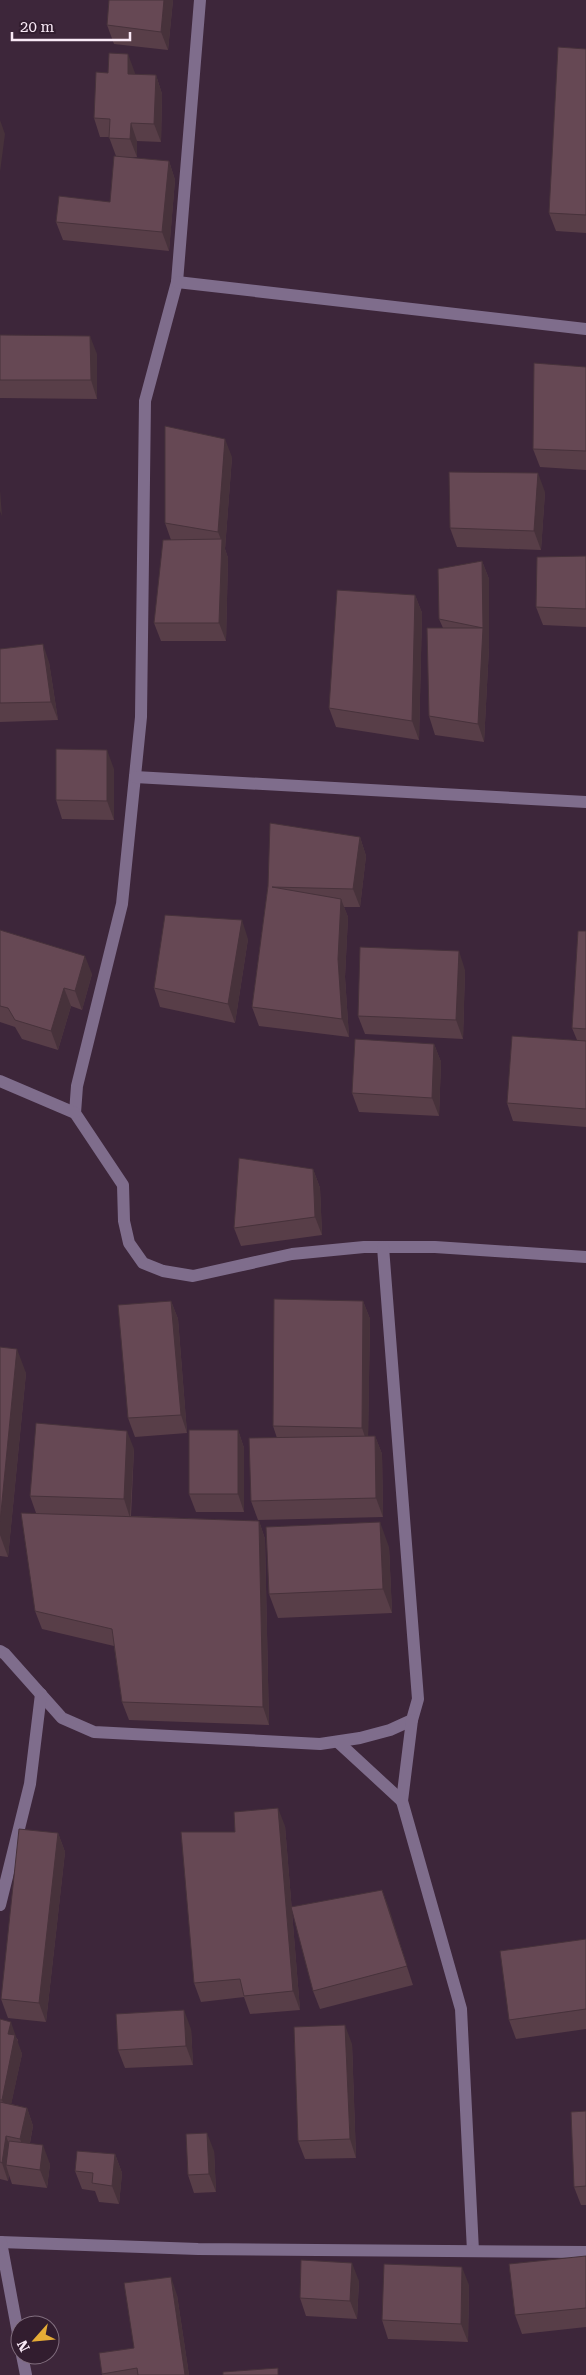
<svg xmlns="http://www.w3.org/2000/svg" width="586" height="2375" viewBox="0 0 586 2375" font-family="'Roboto Serif',serif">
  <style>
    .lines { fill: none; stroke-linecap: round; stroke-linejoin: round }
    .minor { stroke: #7f6d8c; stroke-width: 12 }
    .wall { fill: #583e48 }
    .shaded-wall { fill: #47323b }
    .building { fill: #664854; stroke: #47323b }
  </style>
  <rect width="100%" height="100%" fill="#3d263a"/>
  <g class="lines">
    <g class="minor">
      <path d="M200,0L177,282L145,401L141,717L122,904L77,1086L75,1113L123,1185L124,1221L129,1243L143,1263L163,1271L193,1276L292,1254L364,1247H435L586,1257"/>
      <path d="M177,282L586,329"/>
      <path d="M135,777L586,802"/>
      <path d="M0,1081L75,1113"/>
      <path d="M0,1651L5,1654L62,1718L94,1732L320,1744L360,1738L390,1730L412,1720L418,1699L383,1247"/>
      <path d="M412,1720L402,1801L461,2009L473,2251"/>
      <path d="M338,1742L402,1801"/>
      <path d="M0,1905L30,1784L41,1694"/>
      <path d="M0,2242L198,2249L586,2252"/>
      <path d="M1,2242L20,2344"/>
      <path d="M22,2355L26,2375"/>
    </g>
  </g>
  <g class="wall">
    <path d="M173,0L168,50L114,44L107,25Z"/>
    <path d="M586,49V233L556,231L549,213Z"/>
    <path d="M108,73H135V74L156,75L162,94L161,142L137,141V157H123L169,161L175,180L169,251L63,240L56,222L110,202L116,156L109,137H100L94,118Z"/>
    <path d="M0,335L97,354V399L0,398Z"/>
    <path d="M586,367V470L540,467L533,449Z"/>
    <path d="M232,457L225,549L228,558L226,641H161L154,623L171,540L165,523Z"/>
    <path d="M545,492L541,550L457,547L450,528Z"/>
    <path d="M586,556V627L543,625L536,607Z"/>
    <path d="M482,561L489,579V647L484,742L435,735L429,716L443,628L439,619Z"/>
    <path d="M415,595L422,613L419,740L336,727L329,708Z"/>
    <path d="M0,649L49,662L58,720L0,722Z"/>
    <path d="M114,769V820L62,819L56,800Z"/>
    <path d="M360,837L366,856L360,907H344L348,917L345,977L349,1037L259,1026L252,1007L268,886Z"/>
    <path d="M0,930L92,974L82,1010L71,1006L58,1050L22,1039L15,1027L0,1022Z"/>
    <path d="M586,931V1127L513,1121L507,1103L577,1040L572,1028Z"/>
    <path d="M248,939L235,1023L160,1007L154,988Z"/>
    <path d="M465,970L463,1039L365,1034L358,1016Z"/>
    <path d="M434,1044L441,1062L439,1116L359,1112L352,1093Z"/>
    <path d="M313,1169L320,1188L322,1235L241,1246L234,1228Z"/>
    <path d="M171,1301L178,1319L187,1433L135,1437L128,1418Z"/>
    <path d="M363,1301L370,1319L368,1436H375L382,1454L383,1517L258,1520L251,1501L277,1438L273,1426Z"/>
    <path d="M0,1347L26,1373L8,1557L0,1556Z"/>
    <path d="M238,1430L244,1448V1512H196L189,1494Z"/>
    <path d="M134,1449L131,1516L259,1521L265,1539L269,1725L129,1720L122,1702L114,1646L42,1629L35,1611L36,1513L30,1496Z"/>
    <path d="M389,1547L392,1613L278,1618L269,1594Z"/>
    <path d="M285,1826L300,2010L250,2014L244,1997L201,2002L194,1983L235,1832Z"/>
    <path d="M58,1833L65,1852L46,2022L8,2018L1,1999Z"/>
    <path d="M382,1890L413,1985L320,2009L313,1991Z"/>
    <path d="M586,1939V2029L516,2039L509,2020Z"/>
    <path d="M0,2019L18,2040L17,2042L22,2054L11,2104L27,2108L33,2126L30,2143L50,2164L47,2188L12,2184L9,2175L8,2181L0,2179Z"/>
    <path d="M191,2029L193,2065L125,2068L118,2050Z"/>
    <path d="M352,2044L356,2158L305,2159L298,2141Z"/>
    <path d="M586,2111V2205H581L574,2187Z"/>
    <path d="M214,2151L216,2192L194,2193L188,2175Z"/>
    <path d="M115,2154L122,2173L119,2204L99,2202L95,2191L82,2189L75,2171Z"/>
    <path d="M586,2256V2327L522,2334L515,2315Z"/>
    <path d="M359,2281L357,2319L306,2316L300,2298Z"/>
    <path d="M469,2285L468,2342L388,2339L382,2320Z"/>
    <path d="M177,2295L189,2375H102V2374L134,2348Z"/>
  </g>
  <g class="shaded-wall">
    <path d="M164,0H173L168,50L161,32Z"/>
    <path d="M128,54L135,73L134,93L128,74Z"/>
    <path d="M156,75L162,94L161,142L154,124Z"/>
    <path d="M0,120L5,134L0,172Z"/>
    <path d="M131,123L137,141V157L130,139Z"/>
    <path d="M169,161L175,180L169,251L162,232Z"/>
    <path d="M90,336L97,354V399L91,380Z"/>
    <path d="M225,439L232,457L225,549L228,558L226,641L219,623L222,542L218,532Z"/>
    <path d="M538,473L545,492L541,550L534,531Z"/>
    <path d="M0,490L2,516L0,511Z"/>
    <path d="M482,561L489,579V647L484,742L478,724Z"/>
    <path d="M415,595L422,613L419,740L412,721Z"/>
    <path d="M43,644L49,662L58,720L51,702Z"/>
    <path d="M107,750L114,769V820L107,801Z"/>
    <path d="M360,837L366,856L360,907L353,889Z"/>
    <path d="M341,899L348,917L345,977L349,1037L342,1019L338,959Z"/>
    <path d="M242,920L248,939L235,1023L228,1004Z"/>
    <path d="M459,951L465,970L463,1039L456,1020Z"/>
    <path d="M85,956L92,974L82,1010L75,991Z"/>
    <path d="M64,988L71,1006L58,1050L51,1031Z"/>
    <path d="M434,1044L441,1062L439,1116L432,1098Z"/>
    <path d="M313,1169L320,1188L322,1235L315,1217Z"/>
    <path d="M171,1301L178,1319L187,1433L181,1415Z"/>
    <path d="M363,1301L370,1319L368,1446L362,1428Z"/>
    <path d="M17,1349L26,1373L8,1557L0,1535V1522Z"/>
    <path d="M238,1430L244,1448V1512L238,1494Z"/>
    <path d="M127,1431L134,1449L130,1518L124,1499Z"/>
    <path d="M375,1436L382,1454L383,1517L376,1498Z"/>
    <path d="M259,1521L265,1539L269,1725L263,1707Z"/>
    <path d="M380,1522L389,1547L392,1613L383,1589Z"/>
    <path d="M278,1808L285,1826L300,2010L293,1991Z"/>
    <path d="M58,1833L65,1852L46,2022L39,2003Z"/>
    <path d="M382,1890L389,1908L413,1985L407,1966Z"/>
    <path d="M184,2010L191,2029L193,2065L186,2046Z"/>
    <path d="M11,2022L22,2054L8,2119L2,2100L8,2034Z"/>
    <path d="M345,2025L352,2044L356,2158L350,2139Z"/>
    <path d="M27,2108L33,2126L27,2157L20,2139Z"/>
    <path d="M207,2133L214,2151L216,2192L209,2174Z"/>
    <path d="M6,2136L13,2154L6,2165L9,2175L8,2181L2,2163Z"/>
    <path d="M43,2145L50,2164L47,2188L40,2170Z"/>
    <path d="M115,2154L122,2173L119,2204L112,2186Z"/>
    <path d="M352,2263L359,2281L357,2319L350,2301Z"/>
    <path d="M462,2267L469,2285L468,2342L461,2324Z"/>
    <path d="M171,2277L177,2295L189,2375H185Z"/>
  </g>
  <g class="building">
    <path d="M109,0H164L161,32L107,25Z"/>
    <path d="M558,47L586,49V215L549,213Z"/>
    <path d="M109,53L128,54V74L156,75L154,124L131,123L130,139L109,138L110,119L94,118L96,72L108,73Z"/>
    <path d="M114,156L169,161L162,232L56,222L59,196L110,202Z"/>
    <path d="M0,335L90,336L91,380H0Z"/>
    <path d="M534,363L586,367V451L533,449Z"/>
    <path d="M165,426L225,439L218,532L165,523Z"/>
    <path d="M449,472L538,473L534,531L450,528Z"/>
    <path d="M222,539L219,623H154L163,540Z"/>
    <path d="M586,556V609L536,607L537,557Z"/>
    <path d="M482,561L483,628L439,619L438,569Z"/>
    <path d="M337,590L415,595L412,721L329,708Z"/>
    <path d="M427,628H483L478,724L429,716Z"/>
    <path d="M43,644L51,702L0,703V649Z"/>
    <path d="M56,749L107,750V801L56,800Z"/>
    <path d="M270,823L360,837L353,889L272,887L341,899L338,959L342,1019L252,1007L268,886Z"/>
    <path d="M165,915L242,920L228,1004L154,988Z"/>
    <path d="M0,930L85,956L75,991L64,988L51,1031L15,1020L8,1008L0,1006Z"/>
    <path d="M578,931H586V1029L572,1028Z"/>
    <path d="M360,947L459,951L456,1020L358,1016Z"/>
    <path d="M512,1036L586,1041V1109L507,1103Z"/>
    <path d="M355,1039L434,1044L432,1098L352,1093Z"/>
    <path d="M239,1158L313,1169L315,1217L234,1228Z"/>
    <path d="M274,1299L363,1301L362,1428L273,1426Z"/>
    <path d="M171,1301L181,1415L128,1418L118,1305Z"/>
    <path d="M0,1347L17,1349L0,1522Z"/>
    <path d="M36,1423L127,1431L124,1499L30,1496Z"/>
    <rect x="189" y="1430" width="49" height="64"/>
    <path d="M375,1436L376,1498L251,1501L249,1438Z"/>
    <path d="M21,1513L259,1521L263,1707L122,1702L112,1629L35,1611Z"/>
    <path d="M380,1522L383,1589L269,1594L266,1527Z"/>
    <path d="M278,1808L293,1991L244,1996L240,1979L194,1983L181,1832H235L234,1812Z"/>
    <path d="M19,1829L58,1833L39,2003L1,1999Z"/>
    <path d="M382,1890L407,1966L313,1991L291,1907Z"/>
    <path d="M586,1939V2009L509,2020L500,1951Z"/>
    <path d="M184,2010L186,2046L118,2050L116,2014Z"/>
    <path d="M0,2019L11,2022L8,2034L15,2035L2,2100H0Z"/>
    <path d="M345,2025L350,2139L298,2141L294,2027Z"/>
    <path d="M0,2102L27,2108L20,2139L6,2136L2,2163L0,2162Z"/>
    <path d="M586,2111V2186L574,2187L571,2112Z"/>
    <path d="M207,2133L209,2174L188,2175L186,2134Z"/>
    <path d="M9,2141L43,2145L40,2170L6,2165Z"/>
    <path d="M77,2151L115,2154L112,2186L92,2183L93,2173L75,2171Z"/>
    <path d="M586,2256V2308L515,2315L509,2264Z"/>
    <path d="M301,2260L352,2263L350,2301L300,2298Z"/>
    <path d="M384,2264L462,2267L461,2324L382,2320Z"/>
    <path d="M171,2277L185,2375H138L137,2368L102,2374L99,2353L134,2348L124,2283Z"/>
    <path d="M278,2368V2375H223V2372Z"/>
  </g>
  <g transform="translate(35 2340) rotate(243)"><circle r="24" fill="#321d2f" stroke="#826f7f"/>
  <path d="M0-4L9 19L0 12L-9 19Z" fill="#e6ac36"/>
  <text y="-8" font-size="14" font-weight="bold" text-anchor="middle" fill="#f9e9f6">N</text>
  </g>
  <path d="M12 32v8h118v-8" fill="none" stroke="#f9e9f6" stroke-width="2.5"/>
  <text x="20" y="32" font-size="15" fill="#f9e9f6" stroke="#321d2f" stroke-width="4" paint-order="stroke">20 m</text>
</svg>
